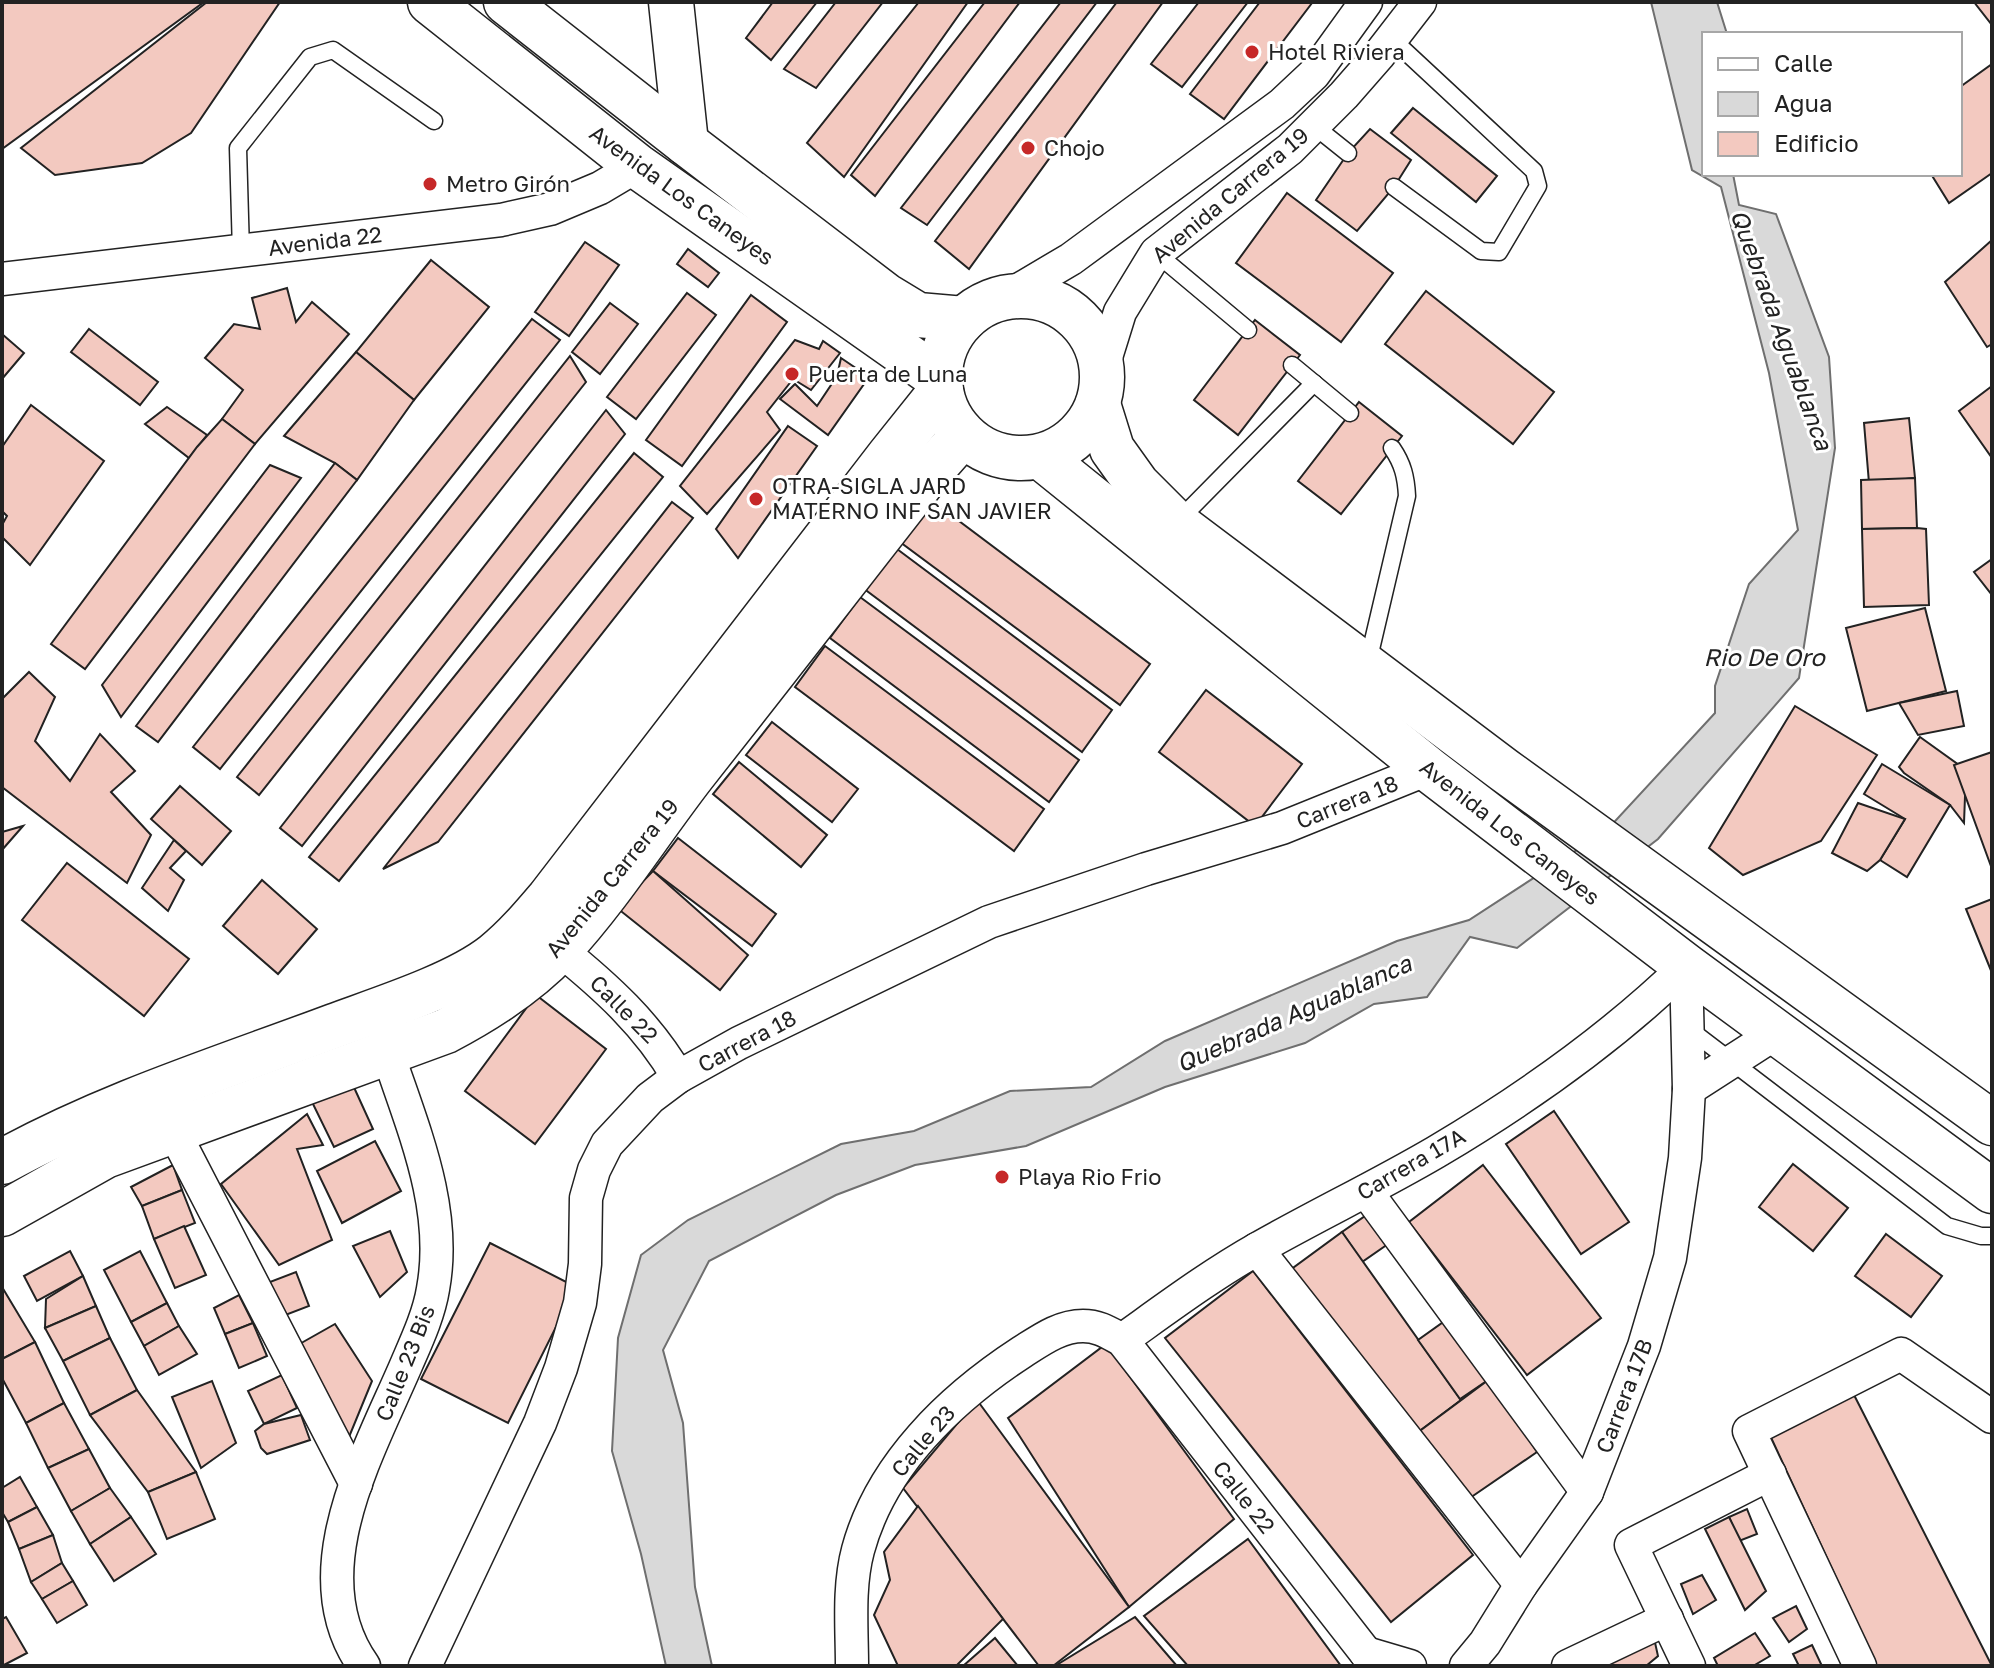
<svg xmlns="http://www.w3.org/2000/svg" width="1994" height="1668" viewBox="0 0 1994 1668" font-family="'Golos Text',sans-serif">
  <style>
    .water { fill: #d9d9d9; stroke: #6f6f6f; stroke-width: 2 }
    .building { fill: #f3c9c0; stroke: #222; stroke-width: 2 }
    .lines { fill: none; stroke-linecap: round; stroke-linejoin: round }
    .lane-casing { stroke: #222; stroke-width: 19 }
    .street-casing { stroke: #222; stroke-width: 35 }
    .secondary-casing { stroke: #222; stroke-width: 47 }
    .lane { stroke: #fff; stroke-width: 16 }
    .street { stroke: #fff; stroke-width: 32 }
    .secondary { stroke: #fff; stroke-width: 44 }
    .poi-dot { fill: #c62828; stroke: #fff; stroke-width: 3 }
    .labels { text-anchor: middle; stroke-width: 6; stroke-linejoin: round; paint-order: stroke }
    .poi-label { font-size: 22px; fill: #222; stroke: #fff; text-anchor: start }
    .street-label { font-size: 22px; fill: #222; stroke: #fff }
    .water-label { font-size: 24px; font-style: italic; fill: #222; stroke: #fff }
  </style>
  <rect width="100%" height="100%" fill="#fff"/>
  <path class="water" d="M1651,2H1717L1727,34H1704V174H1733L1739,205L1776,214L1829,357L1835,448L1799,678L1658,839L1517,948L1470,937L1427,997L1374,1004L1305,1043L1165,1087L1026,1146L915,1165L836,1195L709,1261L663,1350L683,1423L695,1587L712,1666H666L641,1554L612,1451L618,1338L641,1255L688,1220L841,1144L914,1131L1010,1091L1091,1087L1165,1041L1397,941L1469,920L1606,831L1715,713V686L1749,584L1798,530L1769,373L1721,187L1692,170Z"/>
  <g class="building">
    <path d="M2,2H204L2,149Z"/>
    <path d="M207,2H280L191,133L142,163L55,175L21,148Z"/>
    <path d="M773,2H817L771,60L746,38Z"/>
    <path d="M836,2H883L816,88L784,69Z"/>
    <path d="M919,2H968L844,177L807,143Z"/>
    <path d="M985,2H1020L875,196L851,175Z"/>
    <path d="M1061,2H1097L927,225L901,208Z"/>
    <path d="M1117,2H1163L969,269L935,241Z"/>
    <path d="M1199,2H1248L1182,87L1151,64Z"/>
    <path d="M1260,2L1312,3L1224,119L1190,94Z"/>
    <path d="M1974,2H1992V25Z"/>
    <path d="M1992,64V173L1949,203L1931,174H1960V87Z"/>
    <path d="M1413,108L1497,176L1476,202L1391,133Z"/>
    <path d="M1370,129L1411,160L1394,187L1357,231L1316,200L1348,153Z"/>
    <path d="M1287,193L1393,273L1341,342L1236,263Z"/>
    <path d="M1992,240V344L1987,347L1945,282Z"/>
    <path d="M585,242L619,265L569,336L535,312Z"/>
    <path d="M688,249L719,273L708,287L677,264Z"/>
    <path d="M431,260L489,307L414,400L356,352Z"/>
    <path d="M287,288L296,322L312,302L349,334L255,444L222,419L243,390L205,358L234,324L260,329L252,298Z"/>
    <path d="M1426,291L1554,392L1513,444L1385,344Z"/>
    <path d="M687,293L716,315L636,419L607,397Z"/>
    <path d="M751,295L787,322L682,466L646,440Z"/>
    <path d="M610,303L638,324L600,374L572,352Z"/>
    <path d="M532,319L560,340L220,769L193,747Z"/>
    <path d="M1255,320L1300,355L1238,435L1194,400Z"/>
    <path d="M89,329L158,382L140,405L71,352Z"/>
    <path d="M2,334L24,353L2,379Z"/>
    <path d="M795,340L819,349L823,341L840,353L811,390L793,379L767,412L780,430L707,514L680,486Z"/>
    <path d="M356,352L414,400L357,480L335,463L284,436Z"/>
    <path d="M570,356L586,382L259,795L237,777Z"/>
    <path d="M841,358L869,377L828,435L780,399L795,384L817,406L837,376Z"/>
    <path d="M1992,386V458L1959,411Z"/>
    <path d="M1359,402L1402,436L1341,514L1298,481Z"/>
    <path d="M31,405L104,461L30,565L2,537V525L7,516L2,511V447Z"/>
    <path d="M167,407L207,435L189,458L145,424Z"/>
    <path d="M606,410L625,434L302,846L280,828Z"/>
    <path d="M1909,418L1915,478L1869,483L1864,423Z"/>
    <path d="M222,419L255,444L85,669L51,644L197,447Z"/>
    <path d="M788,426L817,446L738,558L716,529Z"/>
    <path d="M634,453L663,477L339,881L309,857Z"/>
    <path d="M335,463L357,480L158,742L136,726Z"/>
    <path d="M270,465L301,478L121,717L102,685Z"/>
    <path d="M1915,478L1917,528L1862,529L1861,480Z"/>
    <path d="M931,500L1150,664L1120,705L900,542Z"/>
    <path d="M672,502L693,518L438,842L383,869Z"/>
    <path d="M1917,528L1926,529L1929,605L1864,607L1862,529Z"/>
    <path d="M893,546L1112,710L1082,752L863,588Z"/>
    <path d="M1992,559V595L1974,572Z"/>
    <path d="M860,597L1079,760L1049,802L830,638Z"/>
    <path d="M1925,608L1946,691L1867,711L1846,628Z"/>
    <path d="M825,646L1044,809L1014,851L795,687Z"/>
    <path d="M29,672L55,697L35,741L70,781L100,734L135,771L111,792L151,835L127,883L2,787V699Z"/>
    <path d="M1206,690L1302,764L1255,826L1159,752Z"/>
    <path d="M1957,691L1964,726L1918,735L1899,703Z"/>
    <path d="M1795,706L1877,755L1821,841L1743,875L1709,848Z"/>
    <path d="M772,722L858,789L832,822L746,755Z"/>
    <path d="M1920,737L1966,770L1964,823L1950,805L1904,773L1899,767Z"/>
    <path d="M1992,752V869L1954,765Z"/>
    <path d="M739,762L827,835L801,867L713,794Z"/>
    <path d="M1882,764L1950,805L1907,877L1880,860L1905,819L1864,794Z"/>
    <path d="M180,786L231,831L202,865L151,819Z"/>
    <path d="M1858,803L1905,819L1880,860L1867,871L1832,853Z"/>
    <path d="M23,826L2,850V832Z"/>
    <path d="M678,838L776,914L752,946L653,871Z"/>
    <path d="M174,840L186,851L170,868L184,880L168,911L142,888Z"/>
    <path d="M67,863L189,959L144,1016L22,920Z"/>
    <path d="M653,871L748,955L720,990L617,908Z"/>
    <path d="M262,880L317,929L278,974L223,926Z"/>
    <path d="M1992,899V973L1966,909Z"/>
    <path d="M536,995L606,1049L535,1144L465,1091Z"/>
    <path d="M352,1083L373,1129L334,1147L312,1102Z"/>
    <path d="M1554,1111L1629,1222L1581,1254L1506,1144Z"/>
    <path d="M307,1114L323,1145L297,1149L332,1240L279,1265L221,1184Z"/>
    <path d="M375,1141L401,1191L342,1223L317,1171Z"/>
    <path d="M1793,1164L1848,1208L1813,1251L1759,1207Z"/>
    <path d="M173,1165L182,1190L142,1206L131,1187Z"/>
    <path d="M1483,1165L1601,1318L1527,1375L1409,1222Z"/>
    <path d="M182,1190L195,1223L154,1239L142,1206Z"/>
    <path d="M1368,1214L1388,1244L1362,1262L1342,1232Z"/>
    <path d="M184,1226L206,1275L175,1288L154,1239Z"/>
    <path d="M390,1231L407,1272L380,1297L353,1246Z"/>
    <path d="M1342,1232L1461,1400L1413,1436L1286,1273Z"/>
    <path d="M1886,1234L1942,1276L1911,1317L1855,1276Z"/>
    <path d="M490,1243L576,1287L508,1423L421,1379Z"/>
    <path d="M70,1251L83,1276L37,1301L24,1276Z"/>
    <path d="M140,1251L167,1303L131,1322L104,1270Z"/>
    <path d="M1253,1271L1473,1555L1391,1622L1165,1338Z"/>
    <path d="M296,1272L309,1306L275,1319L262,1285Z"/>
    <path d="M83,1276L96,1306L45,1328L46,1299Z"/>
    <path d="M2,1287L35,1342L2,1359Z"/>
    <path d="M239,1295L253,1323L225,1334L214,1308Z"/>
    <path d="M167,1303L179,1326L144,1346L131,1322Z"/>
    <path d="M96,1306L110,1338L63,1361L45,1328Z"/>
    <path d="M1449,1318L1491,1378L1460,1399L1418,1340Z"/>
    <path d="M253,1323L267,1356L239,1368L225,1334Z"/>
    <path d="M335,1324L372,1381L349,1437L296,1346Z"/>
    <path d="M179,1326L197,1354L159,1375L144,1346Z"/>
    <path d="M110,1338L137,1390L90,1415L63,1361Z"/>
    <path d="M35,1342L64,1403L26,1423L2,1378V1359Z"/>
    <path d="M1106,1344L1234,1519L1129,1607L1008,1418Z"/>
    <path d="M282,1375L297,1408L264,1424L248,1391Z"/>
    <path d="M1491,1378L1537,1452L1467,1500L1413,1436Z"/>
    <path d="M212,1381L236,1443L201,1468L172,1397Z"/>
    <path d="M1851,1389L1992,1666H1877L1768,1431Z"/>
    <path d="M137,1390L196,1472L148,1492L90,1415Z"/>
    <path d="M977,1400L1129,1607L1053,1666H1039L903,1488Z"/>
    <path d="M64,1403L89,1449L48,1468L26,1423Z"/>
    <path d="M301,1415L310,1440L267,1454L261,1448L255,1431L264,1424Z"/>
    <path d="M89,1449L110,1488L71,1511L48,1468Z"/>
    <path d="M196,1472L215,1519L167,1539L148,1492Z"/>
    <path d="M20,1477L37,1507L8,1522L2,1512V1488Z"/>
    <path d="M110,1488L131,1517L90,1544L71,1511Z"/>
    <path d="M918,1506L1003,1619L956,1666H898L874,1615L890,1580L884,1552Z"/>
    <path d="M37,1507L53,1535L19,1549L8,1522Z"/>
    <path d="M1747,1509L1757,1534L1739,1541L1729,1517Z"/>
    <path d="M131,1517L156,1554L114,1581L90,1544Z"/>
    <path d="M1729,1517L1766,1591L1745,1610L1705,1529Z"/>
    <path d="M53,1535L62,1563L31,1582L19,1549Z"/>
    <path d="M1248,1539L1341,1666H1188L1144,1616Z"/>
    <path d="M62,1563L73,1581L42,1599L31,1582Z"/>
    <path d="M1702,1575L1716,1600L1693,1614L1681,1584Z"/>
    <path d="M73,1581L87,1605L57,1623L42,1599Z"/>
    <path d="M1796,1606L1807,1629L1789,1642L1773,1618Z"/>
    <path d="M6,1617L27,1653L2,1666V1619Z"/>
    <path d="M1135,1617L1177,1666H1055Z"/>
    <path d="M1652,1629L1658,1656L1646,1666H1603Z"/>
    <path d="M1755,1633L1770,1656L1753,1666H1718L1714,1658Z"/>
    <path d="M995,1638L1018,1666H963Z"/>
    <path d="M1812,1645L1822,1666H1799L1793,1654Z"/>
  </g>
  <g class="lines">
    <defs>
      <g id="lane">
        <path d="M1392,39L1534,171L1538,186L1499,252L1481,251L1394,187"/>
        <path d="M1313,125L1348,153"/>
        <path d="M241,252L238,148L310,57L333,50L434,121"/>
        <path d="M1156,253L1248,330"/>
        <path d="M1292,365L1350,413"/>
        <path d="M1178,521L1314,383"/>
        <path d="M1368,662L1407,496C1406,477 1403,464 1392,448"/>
        <path d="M1689,1029L1947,1226L1981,1236H1992"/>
      </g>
      <g id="street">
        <path d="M2,279L501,220L550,209L600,188L637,166"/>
        <path d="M1005,298L1071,259L1282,104L1314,74L1366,2"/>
        <path d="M1102,370L1120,312L1156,253L1290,149L1344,95L1379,55L1420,2"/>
        <path d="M559,949C606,987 648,1025 678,1077"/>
        <path d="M1689,1089L1776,1033"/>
        <path d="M174,1132L356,1484"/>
        <path d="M1366,1191L1587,1492"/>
        <path d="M1257,1249L1521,1585"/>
        <path d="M1122,1340C1167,1308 1211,1275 1259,1248C1317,1215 1378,1186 1436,1152C1522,1101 1614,1036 1686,966"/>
        <path d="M1366,1653L1410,1666"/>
        <path d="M364,1666C298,1574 369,1452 407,1363C417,1340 429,1314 433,1289C448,1208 413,1129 388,1054"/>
        <path d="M425,1666L540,1423L561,1368L580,1303L585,1264L586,1198L594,1170L607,1144L650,1098L678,1077L739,1043L989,922L1146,869L1282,828L1428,769"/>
        <path d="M852,1666C852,1629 848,1587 858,1550C881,1465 950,1399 1022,1352C1041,1340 1060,1326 1083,1326C1099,1326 1109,1333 1122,1340L1376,1666"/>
        <path d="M1466,1666L1485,1643L1521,1585L1587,1492L1644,1346L1670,1258L1685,1158L1689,1089L1686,966"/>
        <path d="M1568,1666L1667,1619"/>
        <path d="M1689,1666L1631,1545L1770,1474"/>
        <path d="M1860,1666L1749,1431L1901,1354L1992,1417"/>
      </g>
      <g id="secondary">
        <path d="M430,2L637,166L940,379"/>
        <path d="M506,2L686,143L885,295L918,315L964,319"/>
        <path d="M671,2L686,143"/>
        <circle cx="1021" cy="377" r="81"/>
        <path d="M1098,404L1112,449L1137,484L1176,523L1504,770L1992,1123"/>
        <path d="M1041,457L1428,769L1686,966L1992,1191"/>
        <path d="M2,1162C107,1104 222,1068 334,1026C380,1009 456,985 494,955C515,938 532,918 549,898L889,456L941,391"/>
        <path d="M2,1214L105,1156L446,1031C488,1009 527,984 560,949C609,896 649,832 693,775C771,676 849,576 926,477L963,435"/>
      </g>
    </defs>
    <use href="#lane" class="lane-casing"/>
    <use href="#street" class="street-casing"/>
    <use href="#secondary" class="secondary-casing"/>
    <use href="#lane" class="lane"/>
    <use href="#street" class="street"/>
    <use href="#secondary" class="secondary"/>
  </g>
  <g class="poi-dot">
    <circle cx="1252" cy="52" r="8"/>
    <circle cx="1028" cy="148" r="8"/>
    <circle cx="430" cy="184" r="8"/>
    <circle cx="792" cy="374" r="8"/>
    <circle cx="756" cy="499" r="8"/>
    <circle cx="1002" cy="1177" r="8"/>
  </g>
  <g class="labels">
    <g class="poi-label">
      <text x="1268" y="60">Hotel Riviera</text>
      <text x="1044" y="156">Chojo</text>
      <text x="446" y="192">Metro Girón</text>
      <text x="808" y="382">Puerta de Luna</text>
      <text x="772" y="494">OTRA-SIGLA JARD<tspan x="772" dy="25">MATERNO INF SAN JAVIER</tspan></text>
      <text x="1018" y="1185">Playa Rio Frio</text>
    </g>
    <g class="street-label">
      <text transform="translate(682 195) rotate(36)" y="8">Avenida Los Caneyes</text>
      <text transform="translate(1230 195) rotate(-40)" y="8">Avenida Carrera 19</text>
      <text transform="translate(325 241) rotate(-7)" y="8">Avenida 22</text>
      <text transform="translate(1347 802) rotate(-22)" y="8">Carrera 18</text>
      <text transform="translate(1510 832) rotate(38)" y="8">Avenida Los Caneyes</text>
      <text transform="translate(612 878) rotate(-51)" y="8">Avenida Carrera 19</text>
      <text transform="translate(624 1009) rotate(45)" y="8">Calle 22</text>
      <text transform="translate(747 1041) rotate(-28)" y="8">Carrera 18</text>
      <text transform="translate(1411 1164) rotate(-30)" y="8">Carrera 17A</text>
      <text transform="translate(405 1363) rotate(-68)" y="8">Calle 23 Bis</text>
      <text transform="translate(1624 1396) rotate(-69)" y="8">Carrera 17B</text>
      <text transform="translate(923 1441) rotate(-50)" y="8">Calle 23</text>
      <text transform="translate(1244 1497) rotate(52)" y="8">Calle 22</text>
    </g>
    <g class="water-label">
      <text transform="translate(1781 330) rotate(70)" y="8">Quebrada Aguablanca</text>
      <text x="1764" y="666">Rio De Oro</text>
      <text transform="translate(1294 1014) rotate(-24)" y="8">Quebrada Aguablanca</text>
    </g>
  </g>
  <rect width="1994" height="1668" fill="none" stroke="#222222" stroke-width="8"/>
  <rect x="1702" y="32" width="260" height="144" fill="#ffffff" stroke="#a7a7a7" stroke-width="2"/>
  <rect x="1718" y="58" width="40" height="12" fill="#ffffff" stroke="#a7a7a7" stroke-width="2"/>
  <text x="1774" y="72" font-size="24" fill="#222222">Calle</text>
  <rect x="1718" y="92" width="40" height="24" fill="#d9d9d9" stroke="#a7a7a7" stroke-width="2"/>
  <text x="1774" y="112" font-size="24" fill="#222222">Agua</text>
  <rect x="1718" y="132" width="40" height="24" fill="#f3c9c0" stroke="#a7a7a7" stroke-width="2"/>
  <text x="1774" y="152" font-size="24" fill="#222222">Edificio</text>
</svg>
